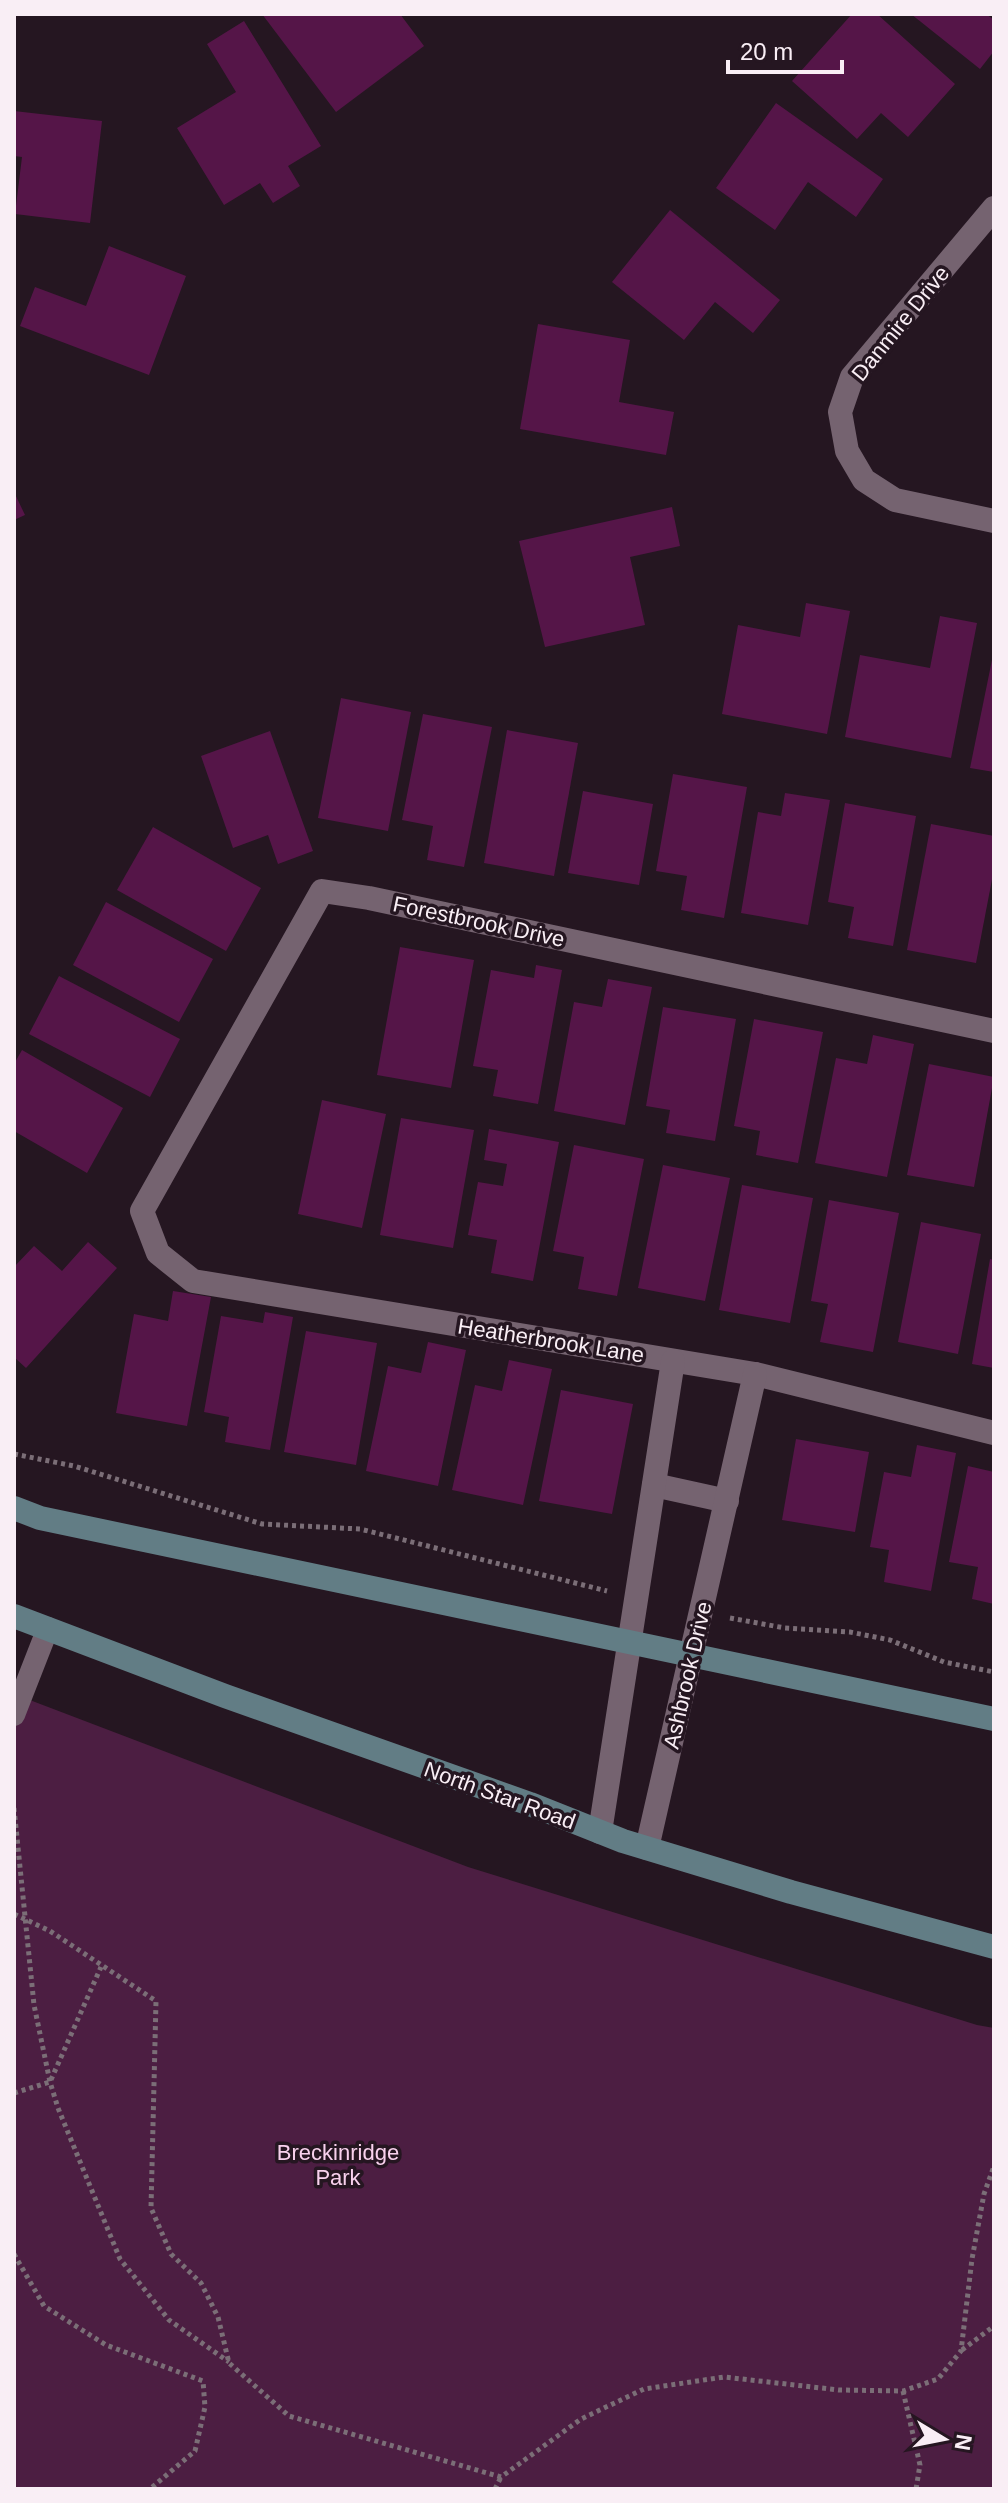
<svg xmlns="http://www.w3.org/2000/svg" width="1008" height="2503" viewBox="0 0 1008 2503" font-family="Helvetica,sans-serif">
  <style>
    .green { fill: #4c1e42 }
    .building { fill: #551548 }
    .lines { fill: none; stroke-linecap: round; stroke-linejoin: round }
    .path { stroke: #7b6e77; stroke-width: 5; stroke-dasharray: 4 4; stroke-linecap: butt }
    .service { stroke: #756370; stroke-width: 22 }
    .minor { stroke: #756370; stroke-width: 24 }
    .secondary { stroke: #627d85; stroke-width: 24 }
    .labels { text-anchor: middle; stroke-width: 7; stroke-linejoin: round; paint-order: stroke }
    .street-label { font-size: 22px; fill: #f9eef5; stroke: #251621 }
    .park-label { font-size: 22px; fill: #f8d1ed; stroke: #251621 }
  </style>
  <rect width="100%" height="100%" fill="#251621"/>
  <path class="green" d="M14,1694L468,1867L977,2025L994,2028V2489H14Z"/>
  <g class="building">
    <path d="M262,14H400L424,46L336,112Z"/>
    <path d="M852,14H877L955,84L908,137L881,113L857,139L792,81Z"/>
    <path d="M911,14H986L994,20V51L980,69Z"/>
    <path d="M244,21L321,146L288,166L300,186L273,203L260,183L224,205L177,128L236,92L207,44Z"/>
    <path d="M776,103L883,179L856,217L808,182L775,230L716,188Z"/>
    <path d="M14,111L102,121L90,223L15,214L22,157L14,156Z"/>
    <path d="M670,210L780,300L753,333L715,302L684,340L612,282Z"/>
    <path d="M109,246L186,276L149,375L20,326L35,287L86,306Z"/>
    <path d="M538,324L630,340L619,402L674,412L666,455L520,429Z"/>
    <path d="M14,492L25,515L14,520Z"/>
    <path d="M672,507L680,546L630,557L645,625L545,647L519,541Z"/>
    <path d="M806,603L850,611L827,734L722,714L738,625L800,637Z"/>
    <path d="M940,616L977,623L951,758L845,737L860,655L930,668Z"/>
    <path d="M993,655H994V772L970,768Z"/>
    <path d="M341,698L411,712L388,831L318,818Z"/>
    <path d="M423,714L492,727L464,867L427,860L433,826L402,820Z"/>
    <path d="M507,730L578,743L554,876L484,863Z"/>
    <path d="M270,731L313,851L278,864L268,835L233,848L201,756Z"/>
    <path d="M673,774L747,787L724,918L681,910L687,876L656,871Z"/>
    <path d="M583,791L653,804L639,885L568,873Z"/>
    <path d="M785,793L830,800L808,925L741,913L758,812L781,816Z"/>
    <path d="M845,803L916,816L893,946L848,938L854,907L828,902Z"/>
    <path d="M931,824L994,836V869L976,963L907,950Z"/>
    <path d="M153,827L261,888L226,951L117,890Z"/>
    <path d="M106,902L213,959L179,1022L73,965Z"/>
    <path d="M400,947L474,960L451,1088L377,1075Z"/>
    <path d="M536,965L562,970L538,1104L493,1096L498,1070L473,1066L491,970L534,978Z"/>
    <path d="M59,976L180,1039L150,1097L29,1034Z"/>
    <path d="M608,979L652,987L625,1125L554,1111L574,1002L602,1007Z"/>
    <path d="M663,1007L736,1019L715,1141L666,1133L670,1110L646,1106Z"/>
    <path d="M754,1019L823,1032L798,1163L756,1155L760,1131L734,1126Z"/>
    <path d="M873,1035L914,1044L887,1177L815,1163L836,1058L867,1064Z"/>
    <path d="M22,1050L123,1108L87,1173L14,1131V1064Z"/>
    <path d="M929,1064L994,1077L974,1187L907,1175Z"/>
    <path d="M322,1100L386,1114L362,1228L298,1214Z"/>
    <path d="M401,1118L474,1130L453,1248L380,1235Z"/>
    <path d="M489,1129L559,1142L533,1281L491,1273L497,1240L468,1235L478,1182L503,1186L507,1164L484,1160Z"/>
    <path d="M574,1145L644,1159L617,1296L578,1289L584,1257L553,1251Z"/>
    <path d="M663,1165L730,1178L705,1301L638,1288Z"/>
    <path d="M742,1185L813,1198L790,1323L719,1310Z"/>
    <path d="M829,1200L899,1213L873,1352L820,1342L828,1304L811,1301Z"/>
    <path d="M921,1222L981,1234L958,1354L898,1342Z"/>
    <path d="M88,1242L117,1268L26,1368L14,1357V1267L34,1246L62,1271Z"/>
    <path d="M990,1259L994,1260V1368L972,1364Z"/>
    <path d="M173,1291L211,1297L187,1426L116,1413L134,1314L168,1321Z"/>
    <path d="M265,1312L293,1317L270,1450L225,1442L229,1417L204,1412L221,1316L263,1323Z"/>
    <path d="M306,1331L377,1343L356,1465L284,1452Z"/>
    <path d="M428,1342L466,1350L438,1486L366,1471L388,1366L421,1373Z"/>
    <path d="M509,1360L552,1369L523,1505L452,1490L475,1385L502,1391Z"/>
    <path d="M561,1390L633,1404L612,1514L539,1501Z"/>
    <path d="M796,1439L869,1452L855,1532L782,1520Z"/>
    <path d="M917,1445L956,1453L931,1591L884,1582L889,1550L870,1547L884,1472L911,1477Z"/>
    <path d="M968,1466L994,1472V1604L972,1599L978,1567L949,1562Z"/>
  </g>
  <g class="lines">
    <g class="path">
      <path d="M14,1454L74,1466L262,1524L360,1529L607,1591"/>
      <path d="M730,1618L785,1628L850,1632L890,1640L944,1662L994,1672"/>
      <path d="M14,1808L34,2005L50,2082L58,2108L120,2259L169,2320L229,2362"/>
      <path d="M14,1914L50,1931L156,2001L151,2208L171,2254L201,2283L218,2317L229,2363L289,2416L501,2477L581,2419L644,2389L724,2377L839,2390L903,2391L938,2379L961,2351L972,2259L984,2194L994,2166"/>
      <path d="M14,2093L50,2082L101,1967"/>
      <path d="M14,2254L44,2306L106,2345L203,2381L205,2407L195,2451L150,2489"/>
      <path d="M962,2350L994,2326"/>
      <path d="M903,2391L920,2465L916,2489"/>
      <path d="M495,2489L501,2477"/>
    </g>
    <path class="service" d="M14,1715L48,1628"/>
    <g class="minor">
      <path d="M994,208L852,377L840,412L847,451L864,480L895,500L994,521"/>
      <path d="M994,1031L369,898L322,891L142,1211L158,1253L193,1281L755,1374L994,1433"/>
      <path d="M654,1485L727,1501"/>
      <path d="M600,1832L673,1361"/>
      <path d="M647,1848L755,1374"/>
    </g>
    <g class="secondary">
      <path d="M14,1508L40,1518L994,1719"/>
      <path d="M14,1616L225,1696L530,1804L623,1841L791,1892L994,1947"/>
    </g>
  </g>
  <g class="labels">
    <g class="street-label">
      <text transform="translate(900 323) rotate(-51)" y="8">Danmire Drive</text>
      <text transform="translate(479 921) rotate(12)" y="8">Forestbrook Drive</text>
      <text transform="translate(551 1340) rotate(9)" y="8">Heatherbrook Lane</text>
      <text transform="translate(687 1675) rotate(-77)" y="8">Ashbrook Drive</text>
      <text transform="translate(500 1795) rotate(20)" y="8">North Star Road</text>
    </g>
    <g class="park-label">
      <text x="338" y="2160">Breckinridge<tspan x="338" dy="25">Park</tspan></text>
    </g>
  </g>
  <rect width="1008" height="2503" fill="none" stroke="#f9eef5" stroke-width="32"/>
  <g transform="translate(944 2439) rotate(100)" stroke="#251621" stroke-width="6" paint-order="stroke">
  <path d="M0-6L14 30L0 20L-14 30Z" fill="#f9eef5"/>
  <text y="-12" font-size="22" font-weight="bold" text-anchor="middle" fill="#f9eef5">N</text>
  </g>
  <path d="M728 60v12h114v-12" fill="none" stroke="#f9eef5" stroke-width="4"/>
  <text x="740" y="60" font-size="24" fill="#f9eef5" stroke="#251621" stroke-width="6" paint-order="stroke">20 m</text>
</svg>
